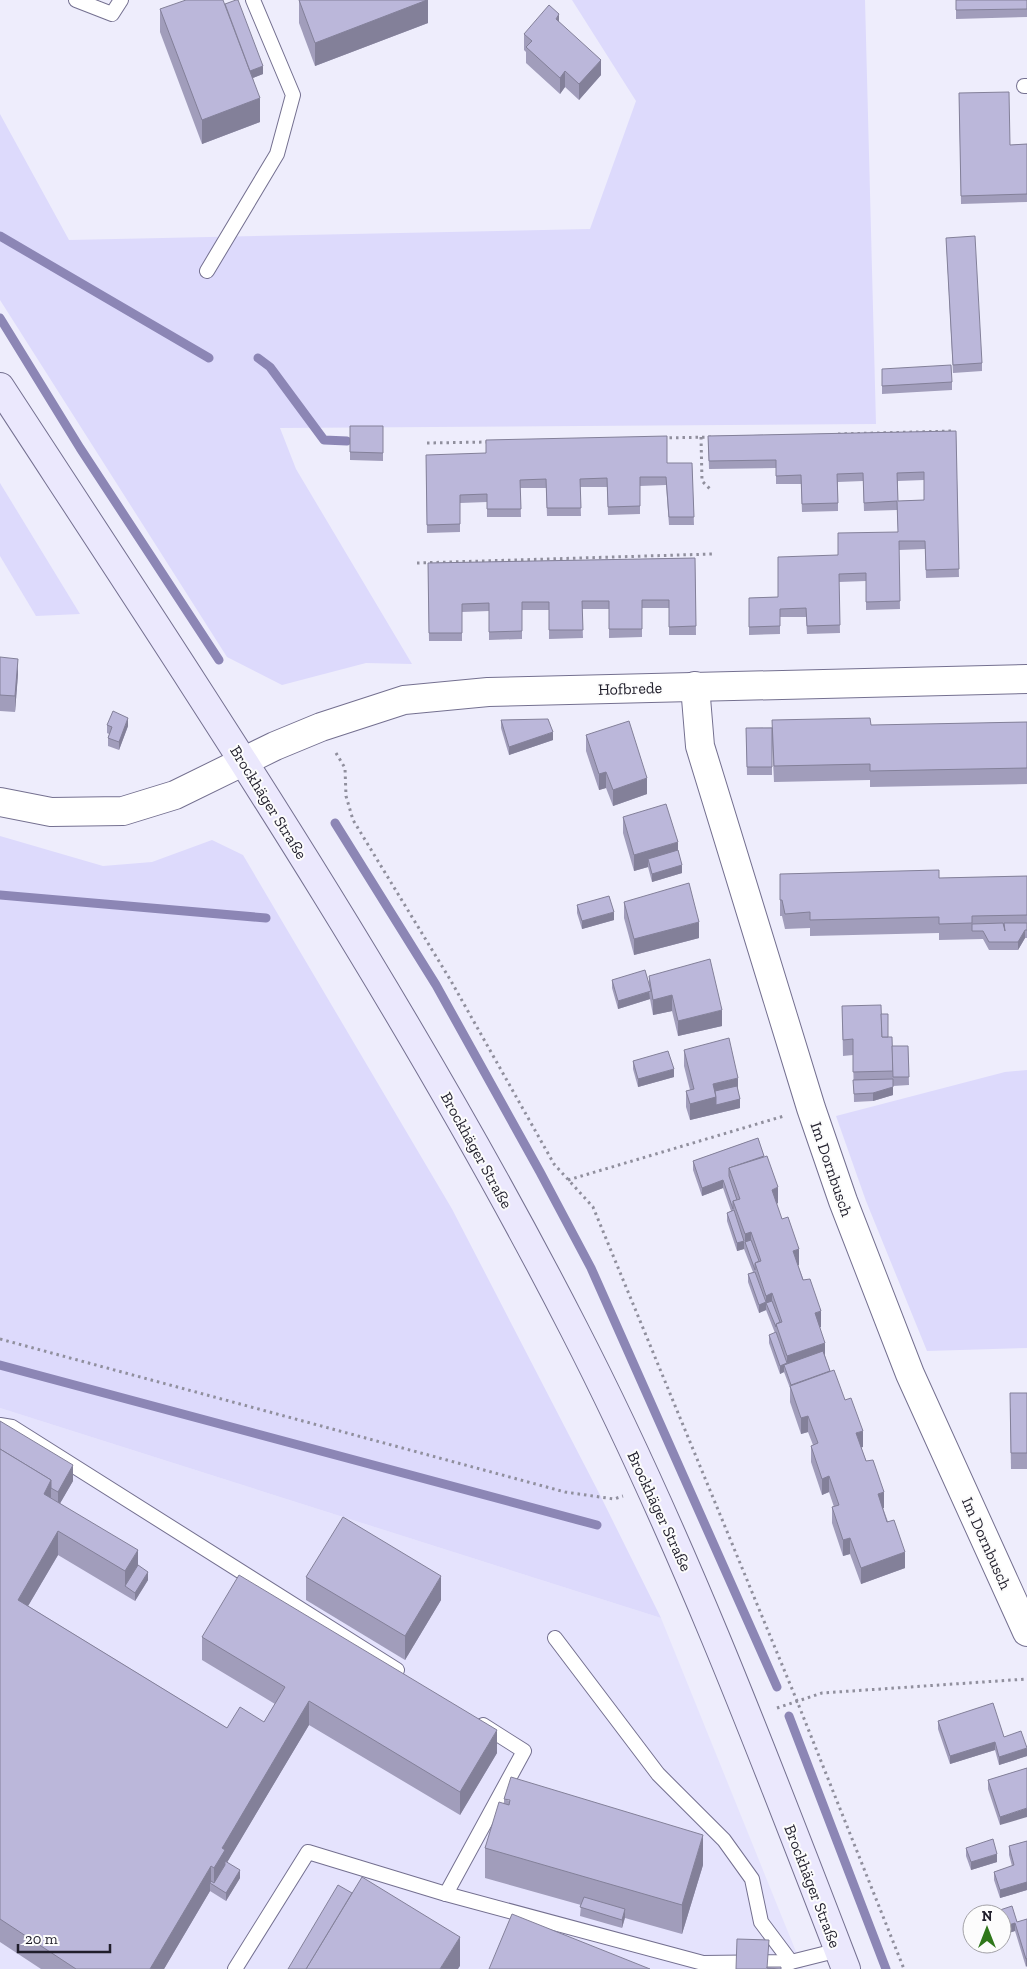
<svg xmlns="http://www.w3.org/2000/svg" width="1027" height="1969" viewBox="0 0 1027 1969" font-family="'Zilla Slab',serif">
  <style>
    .built { fill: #e5e3fd }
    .green { fill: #dddafc }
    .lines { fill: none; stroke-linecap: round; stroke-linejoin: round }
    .stream { stroke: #8c86b5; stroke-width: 9 }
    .lane-casing { stroke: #747090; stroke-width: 16 }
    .street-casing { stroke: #747090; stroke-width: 30 }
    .secondary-casing { stroke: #747090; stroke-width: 30 }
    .path { stroke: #908f9d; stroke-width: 3; stroke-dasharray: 2.5 4; stroke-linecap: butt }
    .lane { stroke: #fff; stroke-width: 14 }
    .street { stroke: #fff; stroke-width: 28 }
    .secondary { stroke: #ebe8fd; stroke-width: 28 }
    .wall { fill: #a19dbb; fill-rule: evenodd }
    .shaded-wall { fill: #838099 }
    .building { fill: #bbb7da; stroke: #838099; fill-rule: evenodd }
    .labels { text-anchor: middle; stroke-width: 4; stroke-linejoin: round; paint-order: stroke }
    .street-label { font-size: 16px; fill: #201e2b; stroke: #fcfcfc }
  </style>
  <rect width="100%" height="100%" fill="#eeedfc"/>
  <path class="built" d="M0,1408L661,1618L803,1969H0Z"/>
  <g class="green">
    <path d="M572,0H865L876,424L280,428L296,469L412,664L366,663L282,685L227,657L0,300V114L69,240L590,229L636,101Z"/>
    <path d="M0,483L80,614L36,616L0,556Z"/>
    <path d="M0,836L103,866L152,862L212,840L243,855L452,1209L599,1493L661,1618L0,1408Z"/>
    <path d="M1027,1070V1348L927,1351L866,1201L836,1116L1005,1072Z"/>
  </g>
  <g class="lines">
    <g class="stream">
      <path d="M0,236L209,358"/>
      <path d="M0,318L80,448L219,660"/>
      <path d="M258,358L270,367L324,440L347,441"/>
      <path d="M335,823L436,985L540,1172L591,1268L777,1687"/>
      <path d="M0,895L266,918"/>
      <path d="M0,1365L597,1525"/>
      <path d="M789,1716L886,1969"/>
    </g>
    <defs>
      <g id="lane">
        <path d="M76,0L112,14L121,0"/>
        <path d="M1024,86H1027"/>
        <path d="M207,271L277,154L293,95L253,0"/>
        <path d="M0,1425L12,1427L397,1670"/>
        <path d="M555,1638L658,1774L724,1840L752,1879L761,1922L791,1962"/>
        <path d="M446,1894L524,1751L483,1725"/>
        <path d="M235,1969L308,1852L446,1894L703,1963L791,1962L839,1950"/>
      </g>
      <g id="street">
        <path d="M695,686L700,746L811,1108L843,1201L910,1374L1027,1632"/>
        <path d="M0,802L51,812L123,811L175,795L275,746L321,727L404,700L488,692L1027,679"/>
      </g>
      <path id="secondary" d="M0,387C201,695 406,1001 574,1329C680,1535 763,1753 846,1969"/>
    </defs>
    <use href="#lane" class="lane-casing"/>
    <use href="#street" class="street-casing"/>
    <use href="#secondary" class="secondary-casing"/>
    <g class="path">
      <path d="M838,434L953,431"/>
      <path d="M701,437L702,481L712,491"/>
      <path d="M663,438L712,437"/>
      <path d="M427,443L489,442"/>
      <path d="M417,563L712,554"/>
      <path d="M336,753L345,768L346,796L353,820L451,981L554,1164L593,1207L797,1701L904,1969"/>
      <path d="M568,1180L784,1116"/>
      <path d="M0,1339L565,1492L614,1499L623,1496"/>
      <path d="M777,1708L822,1693L1027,1679"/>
    </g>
    <use href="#lane" class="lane"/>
    <use href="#street" class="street"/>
    <use href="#secondary" class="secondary"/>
  </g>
  <g class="wall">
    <path d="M299,0H428V23L315,66L299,23Z"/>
    <path d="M956,0H1027V17L956,19Z"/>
    <path d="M160,9L263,74L253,78L260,122L202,144L160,32Z"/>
    <path d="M559,22L601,75L579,100L565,87L560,94L526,63V52L524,50V34Z"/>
    <path d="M959,93L1010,145L1027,144V202L961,204Z"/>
    <path d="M946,238L982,363V371L953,373Z"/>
    <path d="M882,369L952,382V390L882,394Z"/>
    <path d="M350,426H383V461L350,460Z"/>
    <path d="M956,431L959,577L926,578L925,549L899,550L900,609L866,610V581L839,582L840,633L807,634L806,617H780V634L749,635V598L778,597L838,555L898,532L897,510L864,511L863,481L838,482V511L802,512L801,484H776V468L709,469L708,436ZM924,480V500L898,501V481Z"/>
    <path d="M426,455L667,463H692L694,525H669L666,485L640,486V514L608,515L607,487H580L581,516H547L546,488H520L521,517H487V502L460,503V532L427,533Z"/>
    <path d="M695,558L696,635H669V608H642V637L609,638V609H582L583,638L549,639V610H522V639L489,640V611L462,612V641H429L428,563Z"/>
    <path d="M0,657L18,674L15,712L0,711Z"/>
    <path d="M501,720L553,740L509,755L501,728Z"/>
    <path d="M1027,722V784L870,787V780L774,782L772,740V775H747L746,728Z"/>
    <path d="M107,725L128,726L119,750L108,746V738L109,734L107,733Z"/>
    <path d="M586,735L647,794L613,806L606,788L599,790L586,751Z"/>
    <path d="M623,817L678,850L682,873L652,882L648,867L634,871L623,833Z"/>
    <path d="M780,874L939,878L1027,876V938H1025L1018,950H989L983,939L939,940V933L810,936V928L785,929L782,916H780Z"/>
    <path d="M624,902L699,938L634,955L624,918Z"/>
    <path d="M577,905L614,920L582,929L577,913Z"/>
    <path d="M649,976L722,1026L678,1036L672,1011L653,1015L650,999L618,1009L612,988V980L649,984Z"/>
    <path d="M842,1006L881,1014L888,1037L892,1046H908L909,1085L893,1086V1095L873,1101L854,1102L853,1055L843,1056Z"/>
    <path d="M684,1050L738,1092L740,1108L690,1120L686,1107V1091L690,1090L684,1066Z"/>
    <path d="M633,1061L674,1077L638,1087L633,1069Z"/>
    <path d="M758,1138L778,1203L776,1204L799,1265H798L821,1327H820L825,1356L830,1371L845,1400L863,1447H861L884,1508H883L905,1568L861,1584L850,1554L843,1556L832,1523V1507H834L829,1492L822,1495L811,1462V1446L813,1445L808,1432L801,1434L790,1402V1388L784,1372L780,1374L769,1343V1335L775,1333L766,1310L759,1313L748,1282V1274L753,1272L744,1249L737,1251L727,1221V1213L731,1211L723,1188L702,1196L693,1170V1161Z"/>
    <path d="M1027,1393V1469H1011L1010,1409Z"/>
    <path d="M0,1421L73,1481L60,1503L138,1565L148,1580L135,1601L58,1555L28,1606L227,1728L264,1722L275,1704L202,1660V1637L497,1753L460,1815L309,1725L227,1862L240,1878L226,1901L210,1891L164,1969H41L0,1942Z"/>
    <path d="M306,1577L441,1600L405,1660L306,1600Z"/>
    <path d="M938,1721L1004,1737L1027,1756L999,1765L995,1750L950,1764L938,1729Z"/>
    <path d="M1027,1768L1000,1825L988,1789V1780Z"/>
    <path d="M504,1799L703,1865L682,1934L625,1918L622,1928L580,1916L581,1905L485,1878V1848L504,1804Z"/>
    <path d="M1027,1841V1890L1000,1898L994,1880V1872L1012,1866L1009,1855V1846Z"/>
    <path d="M966,1848L997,1862L971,1870L966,1856Z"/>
    <path d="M1002,1914L1017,1922L1027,1919L1026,1967L1015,1931L1002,1935Z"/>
    <path d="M970,1920H972V1934L970,1928Z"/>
  </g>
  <g class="shaded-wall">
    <path d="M427,0H428V23L315,66V43Z"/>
    <path d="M559,14V30L556,19Z"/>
    <path d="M601,60V75L579,100V84Z"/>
    <path d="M263,66V74L245,81V72Z"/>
    <path d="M565,71V87L560,94V78Z"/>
    <path d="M260,98V122L202,144V120Z"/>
    <path d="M18,659V674L15,712V696Z"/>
    <path d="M128,718V726L119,750V742Z"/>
    <path d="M553,732V740L509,755V747Z"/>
    <path d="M606,772V788L599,790V774Z"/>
    <path d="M647,778V794L613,806V790Z"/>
    <path d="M678,842V858L648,859V867L634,871V855Z"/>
    <path d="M682,865V873L652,882V874Z"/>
    <path d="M614,912V920L582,929V921Z"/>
    <path d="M699,922V938L634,955V939Z"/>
    <path d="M1025,930V938L1018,950V942Z"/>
    <path d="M649,992L650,999L618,1009V1001Z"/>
    <path d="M672,995V1011L653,1015V1000Z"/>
    <path d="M722,1010V1026L678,1036V1021Z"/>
    <path d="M674,1069V1077L638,1087V1079Z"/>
    <path d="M738,1078V1093L740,1099V1108L690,1120V1104L713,1084Z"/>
    <path d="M893,1087V1095L873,1101V1093Z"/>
    <path d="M723,1180V1188L702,1196V1188Z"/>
    <path d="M778,1187V1203L772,1206V1190Z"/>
    <path d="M751,1232V1248L745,1242V1234Z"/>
    <path d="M744,1241V1249L737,1251V1243Z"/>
    <path d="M799,1249V1265L793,1267V1251Z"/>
    <path d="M772,1293V1309L766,1303V1311V1296Z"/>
    <path d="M766,1302V1310L759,1313V1305Z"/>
    <path d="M821,1311V1327L815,1329V1313Z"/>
    <path d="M825,1343V1359L787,1372V1356Z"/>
    <path d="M787,1363V1371L784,1365V1372L780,1374V1366Z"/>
    <path d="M808,1416V1432L801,1434V1418Z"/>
    <path d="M863,1431V1447L856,1449V1433Z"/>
    <path d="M73,1465V1481L58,1507V1492Z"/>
    <path d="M829,1476V1492L822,1495V1479Z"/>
    <path d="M51,1480V1503L44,1494Z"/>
    <path d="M884,1492V1508L878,1510V1494Z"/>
    <path d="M58,1531V1555L18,1623V1600Z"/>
    <path d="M850,1538V1554L843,1556V1540Z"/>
    <path d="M138,1550V1573L125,1586V1595V1571Z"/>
    <path d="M905,1552V1568L861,1584V1568Z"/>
    <path d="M148,1572V1580L135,1601V1593Z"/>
    <path d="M441,1576V1600L405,1660V1636Z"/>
    <path d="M309,1701V1725L225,1866L214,1886V1868L222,1848Z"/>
    <path d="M497,1730V1753L460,1815V1792Z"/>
    <path d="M995,1742V1750L950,1764V1756Z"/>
    <path d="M1027,1748V1756L999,1765V1757Z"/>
    <path d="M1027,1808V1817L1000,1825V1817Z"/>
    <path d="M703,1835V1865L682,1934V1905Z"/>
    <path d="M997,1854V1862L971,1870V1862Z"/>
    <path d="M211,1866V1884L210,1883V1891L164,1969H150Z"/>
    <path d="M240,1870V1878L226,1901V1893Z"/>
    <path d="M1027,1882V1890L1000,1898V1890Z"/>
    <path d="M625,1909V1917L622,1928V1920Z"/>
    <path d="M1015,1923V1931L1002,1935V1927Z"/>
    <path d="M460,1937V1966L458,1969H440Z"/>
    <path d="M1027,1958V1966L1026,1967V1959Z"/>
  </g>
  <g class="building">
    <path d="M186,0H223L260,98L202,120L160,9Z"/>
    <path d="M236,0H238L263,66L250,71L225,4Z"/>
    <path d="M299,0H427L315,43Z"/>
    <path d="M956,0H1027V9L956,10Z"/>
    <path d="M549,5L559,14L556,19L601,60L579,84L565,71L560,78L526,47L532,41L524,34Z"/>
    <path d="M1009,92L1010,145L1027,144V194L961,196L959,93Z"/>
    <path d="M975,236L982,363L953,365L946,238Z"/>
    <path d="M951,365L952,382L882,386V369Z"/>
    <path d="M350,426H383V453L350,452Z"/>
    <path d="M956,431L959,569L926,570L925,541H899L900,601L866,602V573L839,574L840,625L807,626L806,608L780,609V626L749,627V598L778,597V557L838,555V533L898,532L897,501L864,503L863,473L837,474L838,503L802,504L801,475L776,476V460L709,461L708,436ZM924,472V500L898,501L897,473Z"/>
    <path d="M667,436V463H692L694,517H669L666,477H640V506L608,507L607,478L580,479L581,508H547L546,479L520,480L521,509H487V494L460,495V524L427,525L426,455L486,453V440Z"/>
    <path d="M695,558L696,626L669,627V600H642V629H609V601H582L583,630H549V602H522V631L489,632V603L462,604V633H429L428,563Z"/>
    <path d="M0,657L18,659L15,696L0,695Z"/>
    <path d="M113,711L128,718L119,742L108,738L112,727L107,725Z"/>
    <path d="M870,718L871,725L1027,722V768L870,771V764L774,766L772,720Z"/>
    <path d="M548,719L553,732L509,747L501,720Z"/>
    <path d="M629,721L647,778L613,790L606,772L599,774L586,735Z"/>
    <path d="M746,728H772V767H747Z"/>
    <path d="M666,804L678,842L634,855L623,817Z"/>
    <path d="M678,850L682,865L652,874L648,859Z"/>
    <path d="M939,870V878L1027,876V915L972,916V923L939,924V917L810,920V912L785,914L782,900H780V874Z"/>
    <path d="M689,883L699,922L634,939L624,902Z"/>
    <path d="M609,896L614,912L582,921L577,905Z"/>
    <path d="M1003,923L1005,931L1004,923H1027V930H1025L1018,942H989L983,931H972V924Z"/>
    <path d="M710,959L722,1010L678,1021L672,995L653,1000L649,976Z"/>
    <path d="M645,970L651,991L618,1001L612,980Z"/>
    <path d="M881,1005L882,1037H892L893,1071L853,1072V1039L843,1040L842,1006Z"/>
    <path d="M881,1014H888V1037H882Z"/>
    <path d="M729,1038L738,1078L713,1084L716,1097L690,1104L686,1091L694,1089L684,1050Z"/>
    <path d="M892,1046H908L909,1077H893Z"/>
    <path d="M668,1051L674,1069L638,1079L633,1061Z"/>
    <path d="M893,1079V1087L873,1093L854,1094L853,1080Z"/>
    <path d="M737,1086L740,1099L716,1105V1097L715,1091Z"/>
    <path d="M758,1138L764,1156L729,1168V1176L737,1200L733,1201V1209L723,1180L702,1188L693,1161Z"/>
    <path d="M767,1156L778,1187L772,1190L782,1219L788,1217L799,1249L793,1251L803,1280L810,1279L821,1311L815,1313L825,1343L787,1356L776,1324L782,1322L772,1293L766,1296L755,1263L761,1261L751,1232L745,1234L733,1201L740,1199L729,1168Z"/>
    <path d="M734,1210L744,1241L737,1243L727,1213Z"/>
    <path d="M751,1240L759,1261L755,1263V1270L745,1242Z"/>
    <path d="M755,1272L766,1302L759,1305L748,1274Z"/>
    <path d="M772,1301L780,1322L776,1324V1327L766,1303Z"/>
    <path d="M776,1332L787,1363L780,1366L769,1335Z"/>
    <path d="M823,1351L830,1371L791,1385L784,1365Z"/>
    <path d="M834,1370L845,1400L851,1398L863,1431L856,1433L866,1461L873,1460L884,1492L878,1494L887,1522L894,1520L905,1552L861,1568L850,1538L843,1540L832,1507L839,1505L829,1476L822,1479L811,1446L818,1443L808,1416L801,1418L790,1386Z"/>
    <path d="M1010,1393H1027V1453H1011Z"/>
    <path d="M0,1421L73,1465L58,1492L51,1488V1480L0,1449Z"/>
    <path d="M0,1449L51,1480L44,1494L138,1550L125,1571L58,1531L18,1600L227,1728L240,1707L264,1722L285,1687L202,1637L239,1575L497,1730L460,1792L309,1701L224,1845L222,1848L225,1850L214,1868L211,1866L150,1969H76L0,1919Z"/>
    <path d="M343,1517L441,1576L405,1636L306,1577Z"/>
    <path d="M138,1565L148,1572L135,1593L125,1586Z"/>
    <path d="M993,1703L1004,1737L1021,1731L1027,1748L999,1757L995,1742L950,1756L938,1721Z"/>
    <path d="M1027,1768V1808L1000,1817L988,1780Z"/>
    <path d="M511,1777L703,1835L682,1905L485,1848L499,1802L509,1805L510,1800L504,1799Z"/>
    <path d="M993,1839L997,1854L971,1862L966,1848Z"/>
    <path d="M1027,1841V1882L1000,1890L994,1872L1014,1865L1009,1846Z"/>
    <path d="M225,1861L240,1870L226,1893L210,1883L211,1881L214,1883L225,1865Z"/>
    <path d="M362,1877L460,1937L440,1969H306Z"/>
    <path d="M338,1885L352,1893L306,1969H288Z"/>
    <path d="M584,1897L625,1909L622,1920L580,1907Z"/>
    <path d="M1012,1906L1017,1922L1027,1919V1958L1026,1959L1015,1923L1002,1927V1914H988Z"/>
    <path d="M512,1914L650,1969H489Z"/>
    <path d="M737,1939L769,1940L767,1968L774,1969H736Z"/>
    <path d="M767,1967H781V1969L767,1968Z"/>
  </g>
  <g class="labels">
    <g class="street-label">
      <text transform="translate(630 688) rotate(-2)" y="6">Hofbrede</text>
      <text transform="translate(269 802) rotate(58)" y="6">Brockhäger Straße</text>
      <text transform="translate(477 1150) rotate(61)" y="6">Brockhäger Straße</text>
      <text transform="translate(832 1169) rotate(71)" y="6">Im Dornbusch</text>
      <text transform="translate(660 1511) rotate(65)" y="6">Brockhäger Straße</text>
      <text transform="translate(987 1543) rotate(66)" y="6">Im Dornbusch</text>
      <text transform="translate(813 1886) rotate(69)" y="6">Brockhäger Straße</text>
    </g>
  </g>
  <g transform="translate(987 1929)"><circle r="24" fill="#fcfcfc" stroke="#a4a3a8"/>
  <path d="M0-4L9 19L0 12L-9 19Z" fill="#2f771a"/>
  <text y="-8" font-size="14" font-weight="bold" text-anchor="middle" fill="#201e2b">N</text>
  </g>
  <path d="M18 1944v8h92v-8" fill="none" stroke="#201e2b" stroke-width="2.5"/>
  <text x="25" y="1944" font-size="15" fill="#201e2b" stroke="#fcfcfc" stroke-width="4" paint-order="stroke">20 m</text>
</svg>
